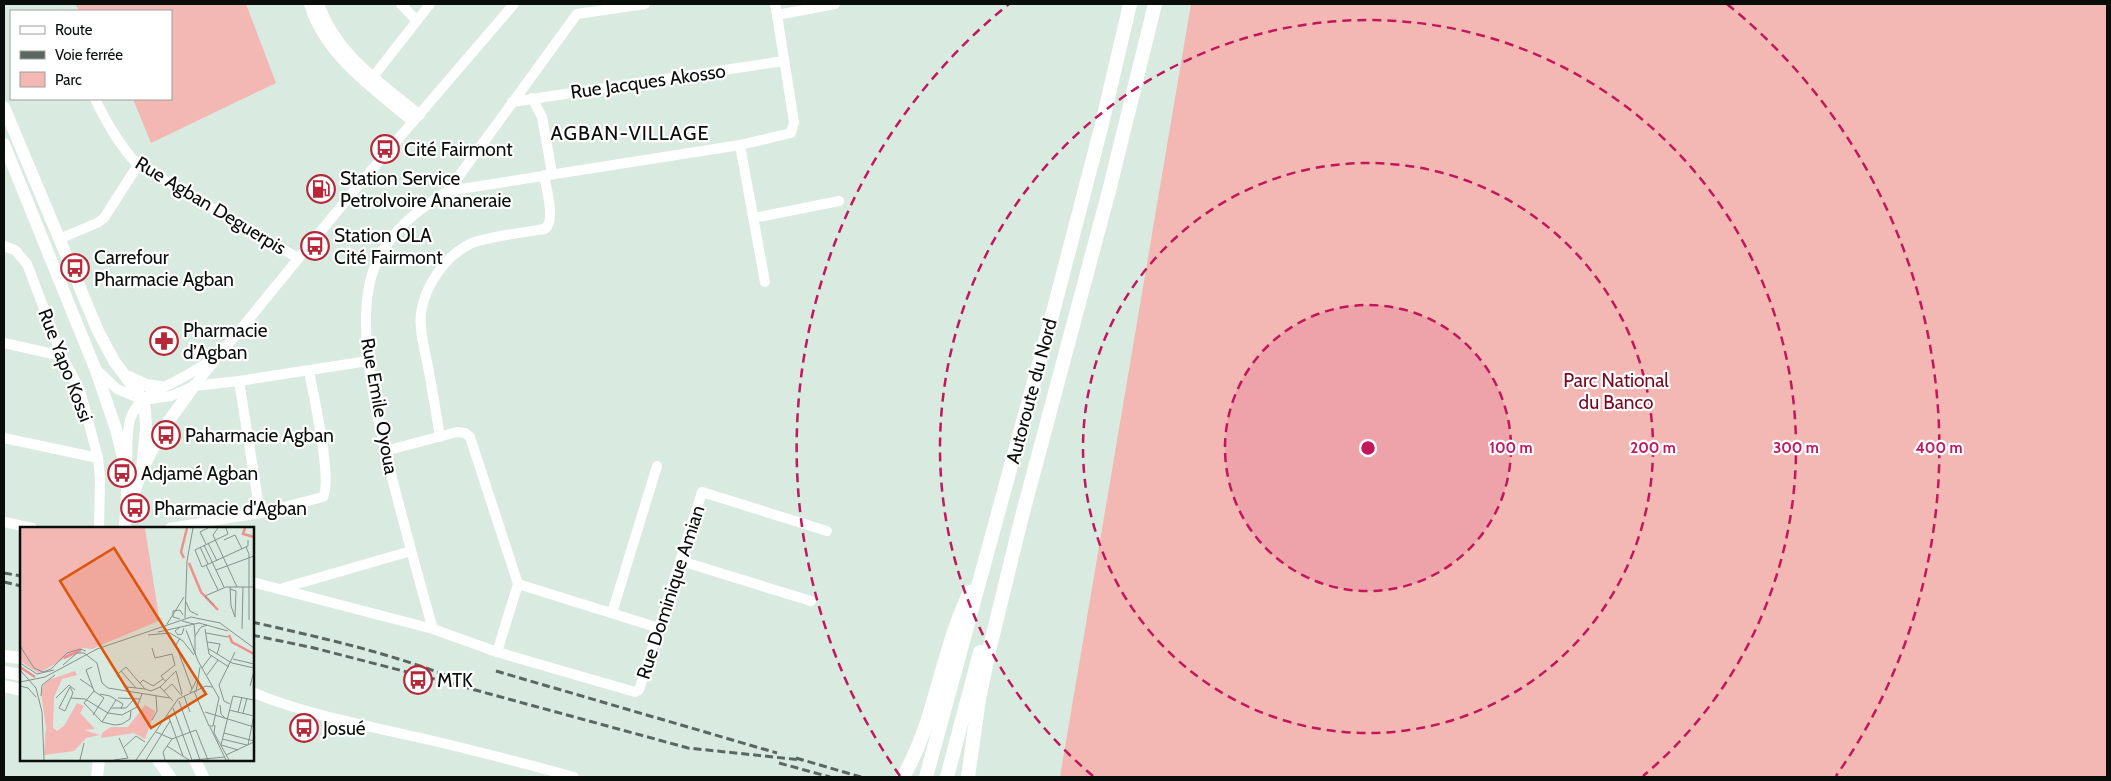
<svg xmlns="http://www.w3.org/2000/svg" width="2111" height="781" viewBox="0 0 2111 781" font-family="Cabin,sans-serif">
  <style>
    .green { fill: #f3b7b4 }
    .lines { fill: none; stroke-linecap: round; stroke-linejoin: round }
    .minor { stroke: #fff; stroke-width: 10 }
    .major { stroke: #fff; stroke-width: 12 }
    .highway { stroke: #fff; stroke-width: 14 }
    .rail { stroke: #5c6661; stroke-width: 3; stroke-dasharray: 8 4; stroke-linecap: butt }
    .ring { fill: none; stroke: #c2185b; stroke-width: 2.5; stroke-dasharray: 9 6 }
    .labels { text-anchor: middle; stroke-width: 4.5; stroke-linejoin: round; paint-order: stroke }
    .street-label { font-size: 19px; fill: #090e0b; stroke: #fff }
    .poi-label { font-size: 19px; fill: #090e0b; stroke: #fff; text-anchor: start }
    .park-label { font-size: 19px; fill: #7d051b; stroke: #fff }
    .neighbourhood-label { font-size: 20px; letter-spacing: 1px; fill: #090e0b; stroke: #fff }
    .inset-river { fill: none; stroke: #ef8f8e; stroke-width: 2.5 }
    .inset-road { fill: none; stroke: #86928b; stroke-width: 1 }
    .view { fill: #dd550c; fill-opacity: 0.15; stroke: #dd550c; stroke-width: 2.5 }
    .inset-edge { fill: none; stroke: #090e0b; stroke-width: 2.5 }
    .centre { fill: #c2185b; stroke: #fff; stroke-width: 2.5 }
    .ring-label { font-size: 15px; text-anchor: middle; font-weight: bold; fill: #c2185b; stroke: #fff; stroke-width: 4.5; stroke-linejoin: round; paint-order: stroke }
  </style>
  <rect width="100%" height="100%" fill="#d9eae1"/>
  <g class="green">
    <path d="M75,4H246L276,83L151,143L133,99H171V11H80Z"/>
    <path d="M1191,4H2107V777H1060Z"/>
  </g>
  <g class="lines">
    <g class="minor">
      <path d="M309,4C325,57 373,88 413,122"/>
      <path d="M319,4C337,55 380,82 420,115"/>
      <path d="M401,4L416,20"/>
      <path d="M775,4L777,15L835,4"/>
      <path d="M373,77L430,4"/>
      <path d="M532,98L542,117L552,173"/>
      <path d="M95,99C107,123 119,145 138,165L298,258"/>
      <path d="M512,102L784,61"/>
      <path d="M740,145L765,282"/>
      <path d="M448,191L577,14L645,4"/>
      <path d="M754,218L839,201"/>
      <path d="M59,239L97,223L104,218L138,165"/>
      <path d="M4,246L15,250L27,264L62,356L80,390L98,458L100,478L99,528"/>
      <path d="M4,343L62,356"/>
      <path d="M96,369L117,389L143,400L171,396L194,386L239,381L368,361"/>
      <path d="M239,381L260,513"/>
      <path d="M194,386L357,187L514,4"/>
      <path d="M440,437C436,412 432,387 427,362C424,347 419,329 421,313C425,286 444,257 470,244C484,237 527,232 545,229C556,220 546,188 544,175"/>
      <path d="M4,438L98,458"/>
      <path d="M385,451L457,432L465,433L470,437L518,584L497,652L635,692L639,690L702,492L827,531"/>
      <path d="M127,463C128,448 126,434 130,420C137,397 157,391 176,381C188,375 199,368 210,361"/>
      <path d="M4,522L32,528"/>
      <path d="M170,528L260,513L323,497C333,480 313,394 309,371"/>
      <path d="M681,561L811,601"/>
      <path d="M252,582L433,629C421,588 410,546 399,505C383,442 350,327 375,266C390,231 417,210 448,191L740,145L791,133L794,122L777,15"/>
      <path d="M518,584L659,628"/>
      <path d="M283,588L411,551"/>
      <path d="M612,613L657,466"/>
      <path d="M433,629L497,652"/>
      <path d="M252,692C302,713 355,723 407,735C463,747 519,762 574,777"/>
    </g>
    <g class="major">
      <path d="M4,107L98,331L114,361L143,400L145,410L146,429L142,469L127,514"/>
      <path d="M4,144L95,368L116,429L128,478L125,528"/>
      <path d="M129,377L146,385L161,387"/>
      <path d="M146,462L165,426L194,386"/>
      <path d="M4,656L21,658"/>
      <path d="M4,672L21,675"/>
      <path d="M4,686L21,690"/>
      <path d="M158,760L170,777"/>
      <path d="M195,760L203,777"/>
      <path d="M97,777L99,760"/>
    </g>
    <g class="highway">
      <path d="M903,777C936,720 941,651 970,592"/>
      <path d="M926,777L1053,312L1101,128L1130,4"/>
      <path d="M947,777L980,652"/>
      <path d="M968,777L979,699L990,647L1021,520L1110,187L1155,4"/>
    </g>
    <g class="rail">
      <path d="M4,573L21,576"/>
      <path d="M4,582L21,586"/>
      <path d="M252,622C318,637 387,652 450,677"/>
      <path d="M252,635L314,648L446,682L688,748L802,760"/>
      <path d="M496,671L777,753"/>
      <path d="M796,758L861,777"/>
      <path d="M779,763L830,777"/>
    </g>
  </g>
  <circle cx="1368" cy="448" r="143" fill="#c2185b" fill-opacity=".12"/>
  <g class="ring">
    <circle cx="1368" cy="448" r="143"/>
    <circle cx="1368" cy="448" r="285"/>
    <path d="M1093 776A428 428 0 1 1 1643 776"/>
    <path d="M900 776A571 571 0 0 1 1009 4M1727 4A571 571 0 0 1 1836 776"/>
  </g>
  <defs>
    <symbol id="bus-ring" viewBox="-11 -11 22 22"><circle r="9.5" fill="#fff" stroke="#b82737" stroke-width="1.5"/><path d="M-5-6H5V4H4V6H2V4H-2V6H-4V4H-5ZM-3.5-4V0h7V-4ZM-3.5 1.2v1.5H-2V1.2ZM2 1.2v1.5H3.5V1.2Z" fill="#b82737"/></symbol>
    <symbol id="fuel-ring" viewBox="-11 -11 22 22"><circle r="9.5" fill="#fff" stroke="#b82737" stroke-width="1.5"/><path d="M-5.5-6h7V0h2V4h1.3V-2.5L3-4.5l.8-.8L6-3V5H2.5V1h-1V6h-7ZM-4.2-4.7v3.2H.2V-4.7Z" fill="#b82737"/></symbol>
    <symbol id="pharmacy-ring" viewBox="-11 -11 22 22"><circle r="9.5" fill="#fff" stroke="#b82737" stroke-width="1.5"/><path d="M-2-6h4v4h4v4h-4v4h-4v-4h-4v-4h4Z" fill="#b82737"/></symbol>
  </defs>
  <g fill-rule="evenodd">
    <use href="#bus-ring" x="369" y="133" width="32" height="32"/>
    <use href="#fuel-ring" x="305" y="173" width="32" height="32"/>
    <use href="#bus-ring" x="299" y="230" width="32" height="32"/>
    <use href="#bus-ring" x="59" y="252" width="32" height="32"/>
    <use href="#pharmacy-ring" x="148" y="325" width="32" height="32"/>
    <use href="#bus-ring" x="150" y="419" width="32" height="32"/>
    <use href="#bus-ring" x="106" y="457" width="32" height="32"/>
    <use href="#bus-ring" x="119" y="492" width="32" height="32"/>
    <use href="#bus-ring" x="402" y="664" width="32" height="32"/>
    <use href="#bus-ring" x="288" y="712" width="32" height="32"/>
  </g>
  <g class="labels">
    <g class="street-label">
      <text transform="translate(648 81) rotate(-8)" y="7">Rue Jacques Akosso</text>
      <text transform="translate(211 205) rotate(31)" y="7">Rue Agban Deguerpis</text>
      <text transform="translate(66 365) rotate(69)" y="7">Rue Yapo Kossi</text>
      <text transform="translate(1031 391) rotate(-75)" y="7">Autoroute du Nord</text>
      <text transform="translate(380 406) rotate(80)" y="7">Rue Emile Oyoua</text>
      <text transform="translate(670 592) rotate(-72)" y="7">Rue Dominique Amian</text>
    </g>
    <g class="poi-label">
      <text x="404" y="156">Cité Fairmont</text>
      <text x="340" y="185">Station Service<tspan x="340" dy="22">PetroIvoire Ananeraie</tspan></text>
      <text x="334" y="242">Station OLA<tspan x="334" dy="22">Cité Fairmont</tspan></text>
      <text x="94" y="264">Carrefour<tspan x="94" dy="22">Pharmacie Agban</tspan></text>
      <text x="183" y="337">Pharmacie<tspan x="183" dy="22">d’Agban</tspan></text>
      <text x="185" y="442">Paharmacie Agban</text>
      <text x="141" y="480">Adjamé Agban</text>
      <text x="154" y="515">Pharmacie d'Agban</text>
      <text x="437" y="687">MTK</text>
      <text x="323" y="735">Josué</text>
    </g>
    <g class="park-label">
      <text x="1616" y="387">Parc National<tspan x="1616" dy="22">du Banco</tspan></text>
    </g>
    <g class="neighbourhood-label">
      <text x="630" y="140">AGBAN-VILLAGE</text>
    </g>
  </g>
  <g transform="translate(20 527)">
    <rect width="234" height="234" fill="#d9eae1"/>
    <path d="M0,1H125L139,90L143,92L72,122L63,121L19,146L12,142L0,134ZM55,144L57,148L42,152L34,170L33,201L37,204L44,199L57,176L64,179L60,186L75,202L64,203L80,208L66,211L54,224L24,228L26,200L21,166L24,157L31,152ZM125,178L135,184L125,212L114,206L81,211L82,206L91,200H108Z" fill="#f3b7b4"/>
    <path class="inset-river" d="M225,1L223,7L234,10M164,31L161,25L167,1M169,36L181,65L198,83M209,108L212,115L234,127M44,131L61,123M0,140L15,150"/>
    <path class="inset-road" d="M198,1L193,8L217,60M206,1L208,7L175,23L182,40L228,19V13M204,13L215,8L222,22M188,16L197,34M186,17L180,5L188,1M184,18L204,60M180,20L188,37M226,20L229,27V93M186,38L198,63M196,43L234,29M210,60L211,79L215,90L216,64L210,62M166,75L170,84L178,88M194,78L185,69L206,60H234M165,91L167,34L173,1M160,92L153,90V84L160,83L163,88M162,94L174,97L175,109M147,97L164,70M160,100L155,104L158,108L162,107L164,101M185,102L189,127L209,140M222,102L223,60M166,103L178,134L199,171L193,199H189L174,164M138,105L179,96L208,104M186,106L208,110M128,108L150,106L163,114L174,128M160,111L156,118L172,162M187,115L200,117L197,127M0,119L14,141L23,145L31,142L47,126L60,122L66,124M132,121L135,131L152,127L155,138L141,149L146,155M189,122L212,136L234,141M175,127V109L181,100L187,98M213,132L234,137M0,136L17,147L34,143M43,138L57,126H64L77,136L82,156L88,161L150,171M72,140L66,143L74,164L84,171L73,188M182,141L191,129M0,143L16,161L22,185M101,144L116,161M99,146L106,140L125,162L131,164L140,160L156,144L162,167M97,148L107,160L125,162M187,148L198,133M60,152L73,161M0,155L25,150L77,122L171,90L200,96L234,121M120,156L123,153L133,159L143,152M0,159L8,161L16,170M230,159L234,144M50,160L53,166L45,184L39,181ZM140,160L153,174M74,164L64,176L82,195L95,198L102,197L110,192L111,184M144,164L152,157L162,169M176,165L180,140M170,166L177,152M80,167L90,169L103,177L101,182M21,169L22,158L35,148M164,169L170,185M36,171L49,158L55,163M51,171L65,172L88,186L102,188L117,180L122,167M98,171L120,172M159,174L180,233M210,177L204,174L199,158L215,125M200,178L201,187L206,192M91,181H106L115,171M153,181L172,233M209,183L234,189M22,185L24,233M185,185L234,200M218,185L222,170M223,186L227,171M148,188L163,229M132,193L137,184L136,169M82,195L96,173M195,198L194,206L209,233M190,200L206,233M136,205L152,212M204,206L234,214M202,212L227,218M228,218L234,188M147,219L169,233M104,220L116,209L125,215M218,223L201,218L213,169L234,173M206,228L234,215M60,233L64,216M94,233L108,231L99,211M116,233L158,172L186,159L192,160M126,233L150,194M145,233L143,225L152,212L176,203L188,233M173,233L205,230"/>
    <path class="view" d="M94,21L186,167L131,201L40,54Z"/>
    <rect width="234" height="234" class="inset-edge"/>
  </g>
  <circle cx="1368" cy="448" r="8" class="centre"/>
  <g class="ring-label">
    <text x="1511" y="453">100 m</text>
    <text x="1653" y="453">200 m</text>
    <text x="1796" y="453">300 m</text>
    <text x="1939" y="453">400 m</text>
  </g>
  <rect width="2111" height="781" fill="none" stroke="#090e0b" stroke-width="10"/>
  <rect x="10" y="10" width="162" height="90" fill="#ffffff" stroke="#9d9f9d"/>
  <rect x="20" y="26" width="25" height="8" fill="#ffffff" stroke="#9d9f9d"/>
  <text x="55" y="35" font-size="15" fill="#090e0b">Route</text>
  <rect x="20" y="51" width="25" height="8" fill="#5c6661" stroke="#9d9f9d"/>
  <text x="55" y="60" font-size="15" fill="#090e0b">Voie ferrée</text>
  <rect x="20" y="72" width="25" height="15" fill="#f3b7b4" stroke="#9d9f9d"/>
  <text x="55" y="85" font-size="15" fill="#090e0b">Parc</text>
</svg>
